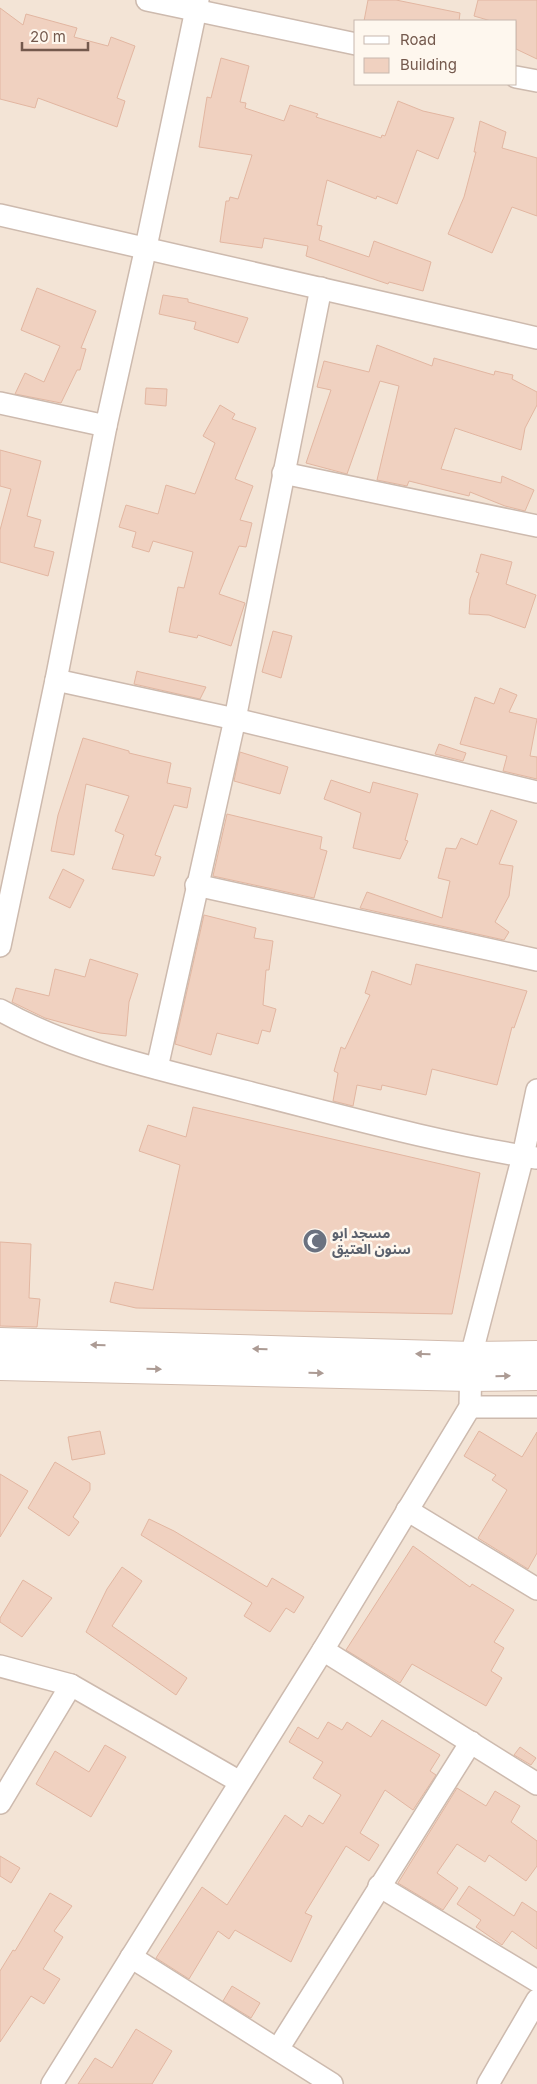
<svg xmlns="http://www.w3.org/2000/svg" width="537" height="2084" viewBox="0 0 537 2084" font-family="Inter,'Noto Sans Arabic',sans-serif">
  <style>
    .residential { fill: #f3e4d6; fill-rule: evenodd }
    .building { fill: #f0d1c0; stroke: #e2b6a1 }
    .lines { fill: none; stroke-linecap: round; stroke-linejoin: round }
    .street-casing { stroke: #cdbaae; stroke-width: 24 }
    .secondary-casing { stroke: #d2bcae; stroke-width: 30 }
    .street { stroke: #fff; stroke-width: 21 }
    .secondary { stroke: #fff; stroke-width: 28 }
    .oneway { fill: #ac9b94 }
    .labels { text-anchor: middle; stroke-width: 5; stroke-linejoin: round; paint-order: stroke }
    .worship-label { font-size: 14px; font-weight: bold; fill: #5b616d; stroke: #fef7ee; text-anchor: start }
  </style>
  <rect width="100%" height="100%" fill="#fbf3e8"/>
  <path class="residential" d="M0,0H537V2084H0ZM356,21H516V84H356Z"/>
  <g class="building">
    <path d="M368,0H396L460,13L459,21H364Z"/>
    <path d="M478,0H537V59L516,49V21H491L474,16Z"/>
    <path d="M0,8L23,25L26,14L77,28L74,37L108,46L111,37L135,46L117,98L125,101L117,127L38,98L35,108L0,99Z"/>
    <path d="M221,58L249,66L240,102L246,103L245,108L284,121L290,105L318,114L316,117L381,138L382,135L385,136L398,101L423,111L454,118L438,159L417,150L397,204L377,196L376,199L327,180L317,225L322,226L319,240L369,257L374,241L431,262L423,291L389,282L388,284L306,256L308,246L264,238L262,248L220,242L226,201H229L230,197L238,199L252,155L199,147L207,97L211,98Z"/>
    <path d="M480,121L506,132L502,148L537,158V216L512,207L492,253L448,234L464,197L476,152H474Z"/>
    <path d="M37,288L96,311L81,348L86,349L80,370H77L61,403L15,394L25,373L44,382L60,346L21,330Z"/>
    <path d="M163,295L188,299V302L248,318L238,343L194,329L196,322L159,314Z"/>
    <path d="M377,345L432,366L434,358L494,375L495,371L513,375L512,379L537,392V405L525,428L521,450L455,428L441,469L501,483L502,476L534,490L525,511L505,506L470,492L469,496L409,481L407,486L377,480L399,386L380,381L347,474L306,463L331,390L317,387L324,361L369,372Z"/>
    <path d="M146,388L167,389L166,406L145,404Z"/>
    <path d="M220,405L235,414L232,419L256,428L235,479L253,486L240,520L252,523L246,547L239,546L219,594L245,603L231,646L198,635L197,638L169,632L178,587L184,588L193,552L153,541L149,552L132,547L136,532L119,527L126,505L158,514L166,485L195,494L215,443L203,436Z"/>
    <path d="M0,450L41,461L27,516L41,520L34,547L54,552L48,576L0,562V530L11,489L0,486Z"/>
    <path d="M481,554L512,562L506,584L536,595L525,628L489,615L469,614L470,599L479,573L476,572Z"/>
    <path d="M273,631L292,636L281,678L262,672Z"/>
    <path d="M137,671L140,672L206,687L200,699L134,684Z"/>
    <path d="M500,688L517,695L509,712L537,719L530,756L537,757V779L503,771L507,756L460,744L475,697L494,704Z"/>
    <path d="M83,738L129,751V753L171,763L167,783L191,788L187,808L174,805L155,855L161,857L154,876L112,869L124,835L115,831L129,796L86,784L74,855L51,851L58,815Z"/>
    <path d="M439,744L466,753L463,761L435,754Z"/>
    <path d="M240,752L288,767L280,794L234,781Z"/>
    <path d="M331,780L370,793L373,782L418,794L405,840L408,841L400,859L353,848L361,813L324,799Z"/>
    <path d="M491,810L517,821L499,864L513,866L509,896L495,922L509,932L504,940L360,908L367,892L442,918L450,881L438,878L446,848L456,849L461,838L477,845Z"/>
    <path d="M227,814L322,837L320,849L327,851L314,898L213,876Z"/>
    <path d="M63,869L84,880L70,908L49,898Z"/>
    <path d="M204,915L256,928L254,938L273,941L269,970H266L263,1005L276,1009L270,1032L262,1030L258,1044L217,1033L211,1055L175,1044Z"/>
    <path d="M90,959L138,974L129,1002L126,1036L100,1033L45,1018L12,1002L16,988L49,996L55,969L85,977Z"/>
    <path d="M416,964L527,991L514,1028L512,1027L497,1085L432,1069L426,1095L382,1085L381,1090L357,1085L353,1106L333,1101L338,1073L334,1071L341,1047L345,1049L370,995L365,993L372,971L411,985Z"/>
    <path d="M193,1107L480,1173L452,1314L136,1308L110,1302L115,1282L153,1290L180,1165L139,1151L148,1125L186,1137Z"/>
    <path d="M0,1242L31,1244L29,1298L40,1299L37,1327L0,1326Z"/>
    <path d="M100,1431L105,1454L72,1460L68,1437Z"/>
    <path d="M479,1431L522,1457L537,1432V1553L528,1569L478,1538L507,1490L492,1480L496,1475L464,1456Z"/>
    <path d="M55,1462L90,1483V1490L73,1517L79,1522L69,1536L28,1508Z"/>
    <path d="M0,1474L28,1491L0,1537Z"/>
    <path d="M149,1519L174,1531L267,1587L272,1578L304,1597L294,1613L286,1608L270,1632L244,1616L252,1603L141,1535Z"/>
    <path d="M413,1546L470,1587L472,1584L514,1610L494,1642L504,1648L491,1671L502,1678L486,1706L412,1664L400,1683L346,1650Z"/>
    <path d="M122,1567L142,1581L112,1626L187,1678L176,1695L86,1632L107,1589Z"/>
    <path d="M23,1580L52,1598L22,1637L0,1622V1618Z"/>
    <path d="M382,1720L440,1755L430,1771L436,1775L413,1810L385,1790L360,1833L379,1845L369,1861L346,1846L305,1913L312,1916L291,1962L235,1930L229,1939L218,1931L189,1979L156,1958L202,1887L227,1905L285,1815L302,1827L309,1815L323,1824L341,1795L313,1778L323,1762L289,1742L298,1727L318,1739L328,1722L342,1730L347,1722L371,1737Z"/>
    <path d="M105,1745L126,1757L91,1817L36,1784L55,1751L89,1772Z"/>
    <path d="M520,1747L536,1758L531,1765L514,1755Z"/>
    <path d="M457,1788L486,1806L495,1791L520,1806L511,1822L537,1841V1866L526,1881L489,1855L485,1862L457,1844L437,1873L458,1888L443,1910L398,1883Z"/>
    <path d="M0,1856L20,1868L11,1883L0,1876Z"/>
    <path d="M469,1886L514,1916L522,1902L537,1912V1949L512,1931L502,1945L476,1927L481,1920L457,1904Z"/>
    <path d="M50,1893L72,1906L54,1931L63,1937L43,1969L60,1979L44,2004L31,1996L0,2042V1971L13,1950L15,1951Z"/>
    <path d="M232,1986L260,2003L251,2018L223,2001Z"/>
    <path d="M136,2029L172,2051L152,2084H78L95,2058L112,2068Z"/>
  </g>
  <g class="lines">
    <defs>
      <g id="street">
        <path d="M147,0L356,44"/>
        <path d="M516,77L537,81"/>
        <path d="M0,215L537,338"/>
        <path d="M0,403L106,426"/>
        <path d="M283,473L537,526"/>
        <path d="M56,680L235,719L537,792"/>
        <path d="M196,885L537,960"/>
        <path d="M0,946L56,680L106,426L146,247L198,0"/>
        <path d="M0,1010C75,1052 164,1070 248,1092C343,1116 438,1143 536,1158"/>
        <path d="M157,1068L235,719L321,288"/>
        <path d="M470,1407H537"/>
        <path d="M407,1510L537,1589"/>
        <path d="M323,1650L537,1784"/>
        <path d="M0,1666L71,1685L240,1782"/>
        <path d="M0,1803L71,1685"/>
        <path d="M379,1886L537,1981"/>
        <path d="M131,1957L332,2084"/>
        <path d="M278,2049L471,1742"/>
        <path d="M52,2084L323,1650L470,1407L471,1356L523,1156L537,1090"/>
        <path d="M488,2084L537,2000"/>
      </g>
      <g id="secondary">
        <path d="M0,1342L471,1356L537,1355"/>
        <path d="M0,1366L470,1377L537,1376"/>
      </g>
    </defs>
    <use href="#street" class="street-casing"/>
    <use href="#secondary" class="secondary-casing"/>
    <use href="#street" class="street"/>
    <use href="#secondary" class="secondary"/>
  </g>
  <defs><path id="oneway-solid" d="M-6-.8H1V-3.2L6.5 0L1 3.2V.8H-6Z" transform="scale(1.25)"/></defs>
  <g class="oneway">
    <use href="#oneway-solid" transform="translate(98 1345) rotate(-178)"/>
    <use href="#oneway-solid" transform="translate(260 1349) rotate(-178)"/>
    <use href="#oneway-solid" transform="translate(423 1354) rotate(-178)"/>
    <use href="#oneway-solid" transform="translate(154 1369) rotate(1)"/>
    <use href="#oneway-solid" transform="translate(316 1373) rotate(1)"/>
    <use href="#oneway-solid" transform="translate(503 1376) rotate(-1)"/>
  </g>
  <defs>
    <symbol id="mosque-disc" viewBox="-11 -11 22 22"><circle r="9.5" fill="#6b7280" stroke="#fef7ee"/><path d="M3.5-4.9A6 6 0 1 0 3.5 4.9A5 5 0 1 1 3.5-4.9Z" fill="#fff"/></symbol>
  </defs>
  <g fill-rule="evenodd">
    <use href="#mosque-disc" x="301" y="1227" width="28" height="28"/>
  </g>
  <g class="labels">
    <g class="worship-label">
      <text x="332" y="1238">مسجد ابو<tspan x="332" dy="16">سنون العتيق</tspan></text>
    </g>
  </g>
  <rect x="354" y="20" width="162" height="65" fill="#fef7ee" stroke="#c7b8ae"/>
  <rect x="364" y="36" width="25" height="8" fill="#ffffff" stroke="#c7b8ae"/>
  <text x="400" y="45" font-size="15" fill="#74594d">Road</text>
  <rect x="364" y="58" width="25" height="15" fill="#f0d1c0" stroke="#c7b8ae"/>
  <text x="400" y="70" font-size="15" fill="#74594d">Building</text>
  <path d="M22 42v8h66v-8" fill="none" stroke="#74594d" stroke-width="2.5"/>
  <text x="30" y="42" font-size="15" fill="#74594d" stroke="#fef7ee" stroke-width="4" paint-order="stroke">20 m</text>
</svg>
